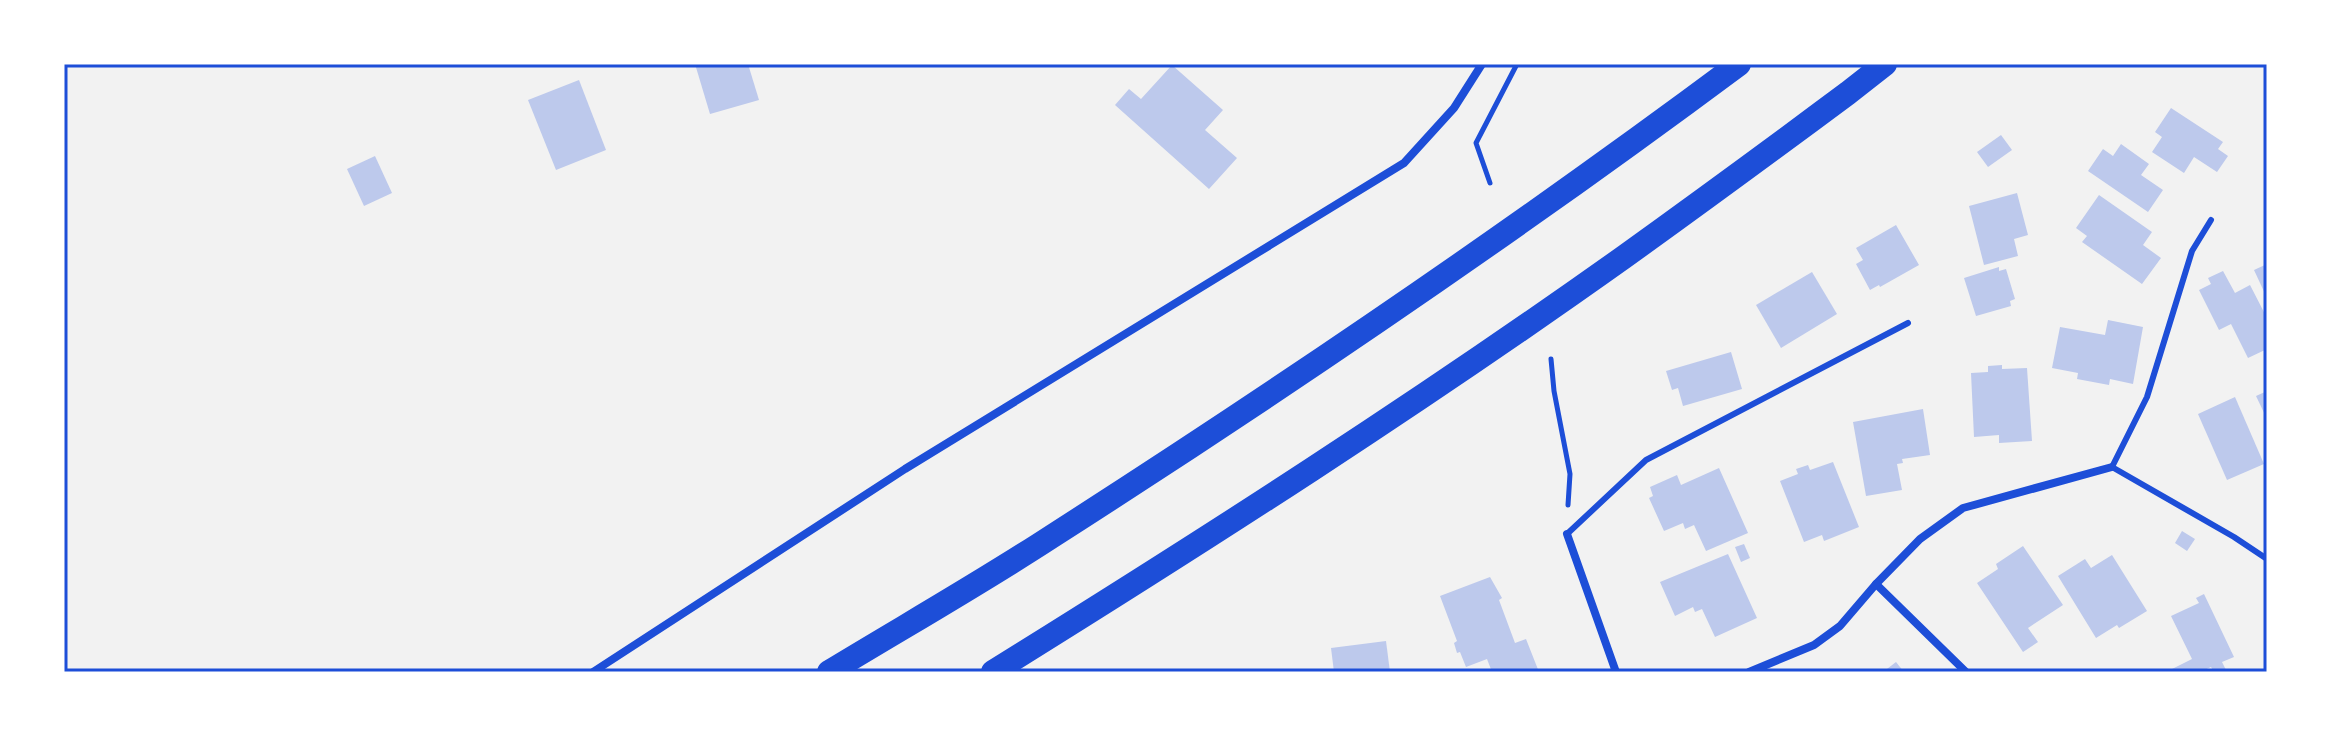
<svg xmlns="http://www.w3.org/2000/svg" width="2331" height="736" viewBox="0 0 2331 736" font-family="Rubik,sans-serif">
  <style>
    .building { fill: #bdc9ec }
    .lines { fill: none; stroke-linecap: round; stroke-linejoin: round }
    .path { stroke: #1d4ed8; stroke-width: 5 }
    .service { stroke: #1d4ed8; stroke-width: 6 }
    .minor { stroke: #1d4ed8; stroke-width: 8 }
    .motorway { stroke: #1d4ed8; stroke-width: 24 }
    .neatline { fill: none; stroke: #1d4ed8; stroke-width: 3 }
  </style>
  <rect width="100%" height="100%" fill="#f2f2f2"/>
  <g class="building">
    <path d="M695,64H748L759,100L710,114Z"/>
    <path d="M1172,65L1223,110L1205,130L1237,158L1209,189L1115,105L1129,89L1141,99Z"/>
    <path d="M579,80L606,150L556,170L528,100Z"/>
    <path d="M2171,108L2223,142L2218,149L2228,156L2217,172L2194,157L2184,173L2152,152L2162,137L2155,132Z"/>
    <path d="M2001,135L2012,150L1988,167L1977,152Z"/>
    <path d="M2121,144L2149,164L2141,175L2163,190L2148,212L2088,171L2103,149L2113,156Z"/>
    <path d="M375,156L392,193L364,206L347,169Z"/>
    <path d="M2017,193L2028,235L2014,239L2018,256L1984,265L1969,206Z"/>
    <path d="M2099,195L2152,232L2143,245L2161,258L2142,284L2082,242L2087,236L2076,228Z"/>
    <path d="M1896,225L1919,265L1880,287L1879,285L1870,290L1856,264L1863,260L1856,248Z"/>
    <path d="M2267,264V298L2254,270Z"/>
    <path d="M1999,267V271L2006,269L2015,299L2010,301L2011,306L1976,316L1964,278Z"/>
    <path d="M2223,271L2235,293L2250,285L2267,318V349L2248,358L2231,324L2219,330L2199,290L2211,284L2208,278Z"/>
    <path d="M1812,272L1837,314L1781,348L1756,305Z"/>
    <path d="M2108,320L2143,327L2133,384L2110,379L2109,385L2077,379L2078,373L2052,368L2060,327L2105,335Z"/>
    <path d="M1731,352L1742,389L1683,406L1678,388L1672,390L1666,371Z"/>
    <path d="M2002,365V369L2027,368L2032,441L1999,443V435L1974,437L1971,373L1988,372V366Z"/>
    <path d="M2267,391V419L2256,396Z"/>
    <path d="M2235,397L2264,464L2227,480L2198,414Z"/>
    <path d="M1923,409L1930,455L1902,459L1903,463L1897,464L1902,490L1866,496L1853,422Z"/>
    <path d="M1833,462L1859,527L1824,541L1822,535L1804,542L1780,481L1798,474L1796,469L1808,465L1810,470Z"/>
    <path d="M1719,468L1748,533L1706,551L1694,525L1685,529L1683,523L1664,531L1649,498L1653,496L1650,487L1677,475L1681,485Z"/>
    <path d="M2182,531L2195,539L2187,551L2175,543Z"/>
    <path d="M1744,544L1750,558L1741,562L1735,547Z"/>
    <path d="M2023,546L2063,605L2028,628L2038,642L2023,652L1977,583L1998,569L1996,564Z"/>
    <path d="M1728,554L1757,618L1715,637L1702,609L1695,612L1693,607L1675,616L1660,582Z"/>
    <path d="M2112,555L2147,611L2119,628L2117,625L2096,638L2058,576L2085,559L2091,568Z"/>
    <path d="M1490,577L1502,598L1499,600L1515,643L1526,639L1539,672H1492L1487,659L1466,667L1460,652L1457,653L1454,643L1457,641L1440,596Z"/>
    <path d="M2204,594L2234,657L2222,662L2226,670L2222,672H2214L2211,667L2200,672H2171L2170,670L2192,659L2171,616L2199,603L2196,598Z"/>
    <path d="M1386,641L1390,672H1334L1331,648Z"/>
    <path d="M1896,662L1904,672H1883Z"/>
  </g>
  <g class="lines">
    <g class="path">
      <path d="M1490,183L1476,143L1517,64"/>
      <path d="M1551,359L1554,391L1570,474L1568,505"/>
    </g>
    <g class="service">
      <path d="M2211,220L2192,251L2147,397L2112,467L2234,537L2267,559"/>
      <path d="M1567,534L1646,460L1908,323"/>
    </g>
    <g class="minor">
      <path d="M1567,534L1616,672"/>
      <path d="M1876,584L1966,672"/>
      <path d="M593,672L905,469L1404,163L1454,108L1482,64"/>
      <path d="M1749,672L1814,645L1840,626L1876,584L1920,539L1963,508L2112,467"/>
    </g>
    <g class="motorway">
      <path d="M829,672C903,627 979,584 1051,537C1285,387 1516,230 1739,64"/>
      <path d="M993,672C1207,539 1419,403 1624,257C1699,203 1774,148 1848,93L1885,64"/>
    </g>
  </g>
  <rect width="2331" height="736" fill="none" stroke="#ffffff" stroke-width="132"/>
  <rect x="66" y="66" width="2199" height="604" class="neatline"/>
</svg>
